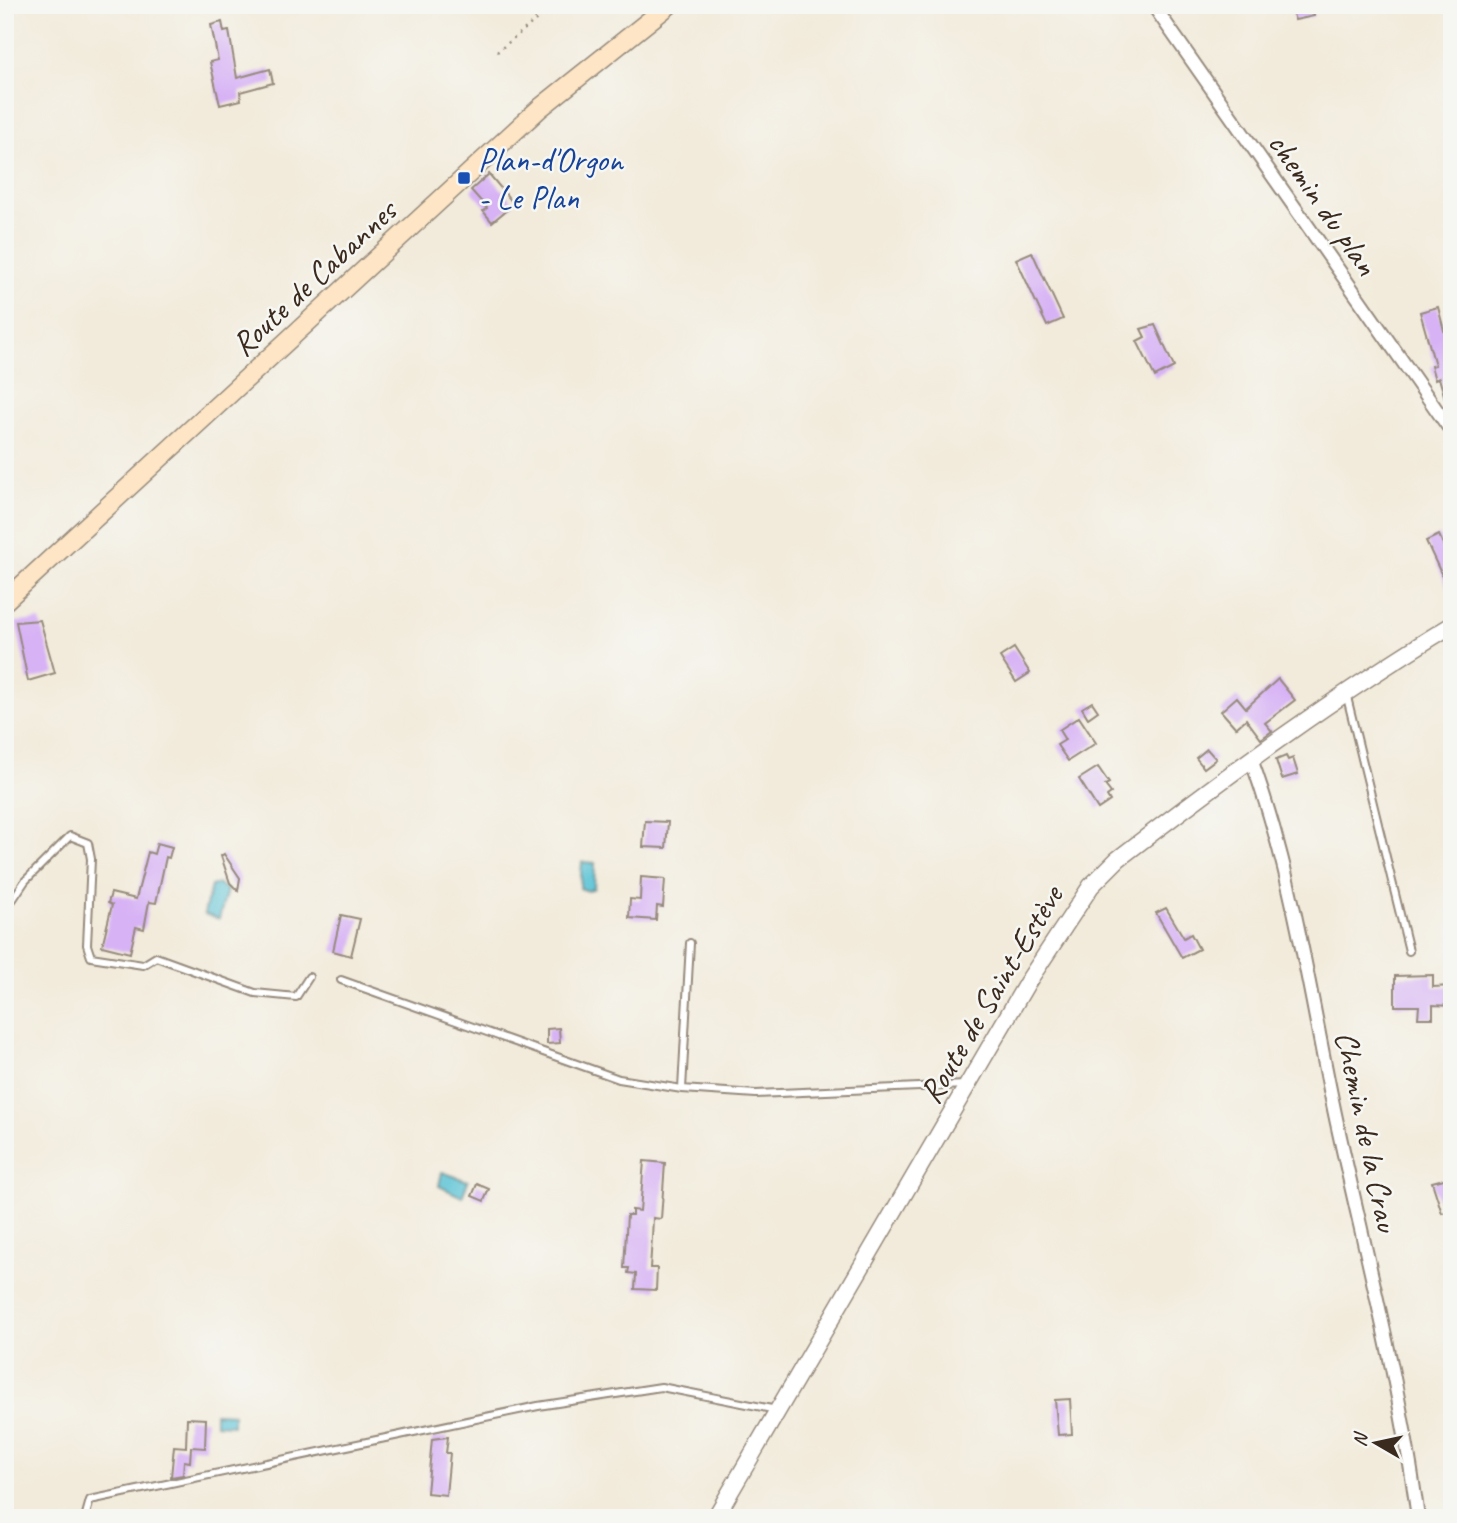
<svg xmlns="http://www.w3.org/2000/svg" width="1457" height="1523" viewBox="0 0 1457 1523" font-family="Caveat,sans-serif">
  <style>
    .water { fill: #59c2d5; stroke: #4a767a; stroke-width: 2 }
    .building { fill: #d7b2f5 }
    .lines { fill: none; stroke-linecap: round; stroke-linejoin: round }
    .service-casing { stroke: #968a7c; stroke-width: 10 }
    .minor-casing { stroke: #968a7c; stroke-width: 16 }
    .tertiary-casing { stroke: #968a7c; stroke-width: 19 }
    .secondary-casing { stroke: #968a7c; stroke-width: 21 }
    .path { stroke: #968a7c; stroke-width: 2.5; stroke-dasharray: 2 5; stroke-linecap: butt }
    .service { stroke: #fff; stroke-width: 6 }
    .minor { stroke: #fff; stroke-width: 12 }
    .tertiary { stroke: #fff; stroke-width: 16 }
    .secondary { stroke: #fde5c5; stroke-width: 18 }
    .transit-dot { fill: #1a4fb4; stroke: #f6f6f2; stroke-width: 2.5 }
    .labels { text-anchor: middle; stroke-width: 5; stroke-linejoin: round; paint-order: stroke }
    .transit-label { font-size: 33px; fill: #164399; stroke: #f6f6f2; text-anchor: start }
    .street-label { font-size: 33px; fill: #3b2a1e; stroke: #f6f6f2 }
  </style>
  <rect width="100%" height="100%" fill="#f6f6f2"/>
  <filter id="ink" filterUnits="userSpaceOnUse"><feTurbulence type="fractalNoise" baseFrequency=".0143" numOctaves="2"/><feDisplacementMap in="SourceGraphic" scale="14" xChannelSelector="R" yChannelSelector="G"/><feConvolveMatrix kernelMatrix="1 2 1 2 8 2 1 2 1" color-interpolation-filters="sRGB"/></filter>
  <filter id="wash" filterUnits="userSpaceOnUse"><feTurbulence type="fractalNoise" baseFrequency=".00686" numOctaves="4" result="noise"/><feDisplacementMap in="SourceGraphic" scale="28" xChannelSelector="R" yChannelSelector="G"/><feGaussianBlur stdDeviation="1.57" result="paint"/><feColorMatrix in="noise" values="0 0 0 0 0 0 0 0 0 0 0 0 0 0 0 0 0 1.4 0 .05"/><feComposite in="paint" operator="in"/></filter>
  <g filter="url(#wash)">
    <rect width="100%" height="100%" fill="#f2ebdb"/>
    <g class="water">
      <path d="M582,862L595,863L594,888L588,891L580,888Z"/>
      <path d="M218,884L227,890L219,919L204,914L211,886Z"/>
      <path d="M442,1172L468,1181L462,1197L439,1186Z"/>
      <path d="M215,1413L233,1414V1425L215,1424Z"/>
    </g>
    <g id="blocks">
      <g class="building">
        <path d="M1290,5H1313L1314,16L1295,20Z"/>
        <path d="M222,22L224,32L229,31L237,78L270,69L273,83L240,92L241,100L220,105L210,62L218,60L211,25Z"/>
        <path d="M489,174L514,204L492,222L483,211L487,208L471,190Z"/>
        <path d="M1032,252L1063,319L1047,326L1016,259Z"/>
        <path d="M1438,307L1452,362V411L1449,412L1439,378L1435,380L1431,366L1435,365L1420,312Z"/>
        <path d="M1155,325L1174,367L1155,377L1137,341L1145,337L1141,329Z"/>
        <path d="M1439,535L1449,557L1452,556V597L1426,541Z"/>
        <path d="M40,620L55,673L28,681L16,622Z"/>
        <path d="M1014,648L1030,673L1016,682L1000,657Z"/>
        <path d="M1278,679L1295,700L1265,723L1272,731L1261,739L1246,719L1236,728L1221,711L1237,697L1246,708Z"/>
        <path d="M1092,702L1098,711L1088,718L1082,708Z"/>
        <path d="M1079,717L1096,743L1068,761L1057,745L1065,740L1059,730Z"/>
        <path d="M1207,749L1216,759L1204,768L1196,758Z"/>
        <path d="M1286,756L1288,760L1293,758L1298,774L1282,779L1276,760Z"/>
        <path d="M1098,767L1109,783L1105,785L1111,793L1107,796L1110,801L1098,809L1079,779Z"/>
        <path d="M645,821L668,822L666,848L643,847Z"/>
        <path d="M157,843L172,847L169,858L166,857L156,903L149,902L144,929L136,927L130,953L102,946L112,905L108,903L111,893L136,899L148,852L154,854Z"/>
        <path d="M224,854L240,878L238,891L230,883L221,856Z"/>
        <path d="M641,877L665,879L663,907L657,906L656,920L629,918L630,899L640,900Z"/>
        <path d="M1166,908L1184,938L1191,934L1199,949L1182,958L1156,913Z"/>
        <path d="M341,915L360,919L351,956L333,951Z"/>
        <path d="M1433,975V987L1452,986V1006L1433,1005V1018H1418L1419,1006H1395V976Z"/>
        <path d="M559,1028L560,1043L547,1044V1029Z"/>
        <path d="M644,1161L665,1163L661,1219L653,1218L652,1238L650,1268H657L656,1290L635,1289L636,1274L628,1273L629,1268H624L627,1215H632V1210L640,1211Z"/>
        <path d="M1452,1177V1211L1442,1213L1432,1182Z"/>
        <path d="M477,1184L489,1189L484,1201L472,1196Z"/>
        <path d="M1070,1399L1072,1434L1058,1435L1055,1400Z"/>
        <path d="M187,1418L206,1419L205,1448L191,1447L190,1462L184,1461L183,1475L171,1477L174,1446L186,1447Z"/>
        <path d="M448,1437L446,1453H450L446,1495L427,1493L432,1439Z"/>
      </g>
    </g>
  </g>
  <g filter="url(#ink)">
    <use href="#blocks" fill-opacity="0" stroke="#968a7c" stroke-width="2"/>
    <g class="lines">
      <defs>
        <g id="service">
          <path d="M1346,693L1409,951"/>
          <path d="M5,903L13,899L25,881L70,836L88,843L91,859L87,945L91,957L143,965L156,957L255,993L296,997L309,977"/>
          <path d="M690,943L682,1089L756,1094L966,1085"/>
          <path d="M341,980L619,1079L682,1089"/>
          <path d="M85,1518L90,1500L538,1406L661,1387L777,1410"/>
        </g>
        <g id="minor">
          <path d="M1153,5L1452,432"/>
          <path d="M1251,759C1293,873 1310,996 1335,1114C1364,1248 1400,1382 1418,1518"/>
        </g>
        <path id="tertiary" d="M715,1518L1027,983L1091,886L1118,859C1226,776 1335,696 1452,625"/>
        <path id="secondary" d="M5,601L540,108L669,5"/>
      </defs>
      <use href="#service" class="service-casing"/>
      <use href="#minor" class="minor-casing"/>
      <use href="#tertiary" class="tertiary-casing"/>
      <use href="#secondary" class="secondary-casing"/>
      <path class="path" d="M497,52L554,5"/>
      <use href="#service" class="service"/>
      <use href="#minor" class="minor"/>
      <use href="#tertiary" class="tertiary"/>
      <use href="#secondary" class="secondary"/>
    </g>
  </g>
  <rect class="transit-dot" x="457" y="171" width="14" height="14" rx="3.5"/>
  <g class="labels">
    <g class="transit-label">
      <text x="478" y="171">Plan-d'Orgon<tspan x="478" dy="38">- Le Plan</tspan></text>
    </g>
    <g class="street-label">
      <text transform="translate(1324 203) rotate(55)" y="12">chemin du plan</text>
      <text transform="translate(313 277) rotate(-43)" y="12">Route de Cabannes</text>
      <text transform="translate(990 994) rotate(-59)" y="12">Route de Saint-Estève</text>
      <text transform="translate(1368 1131) rotate(78)" y="12">Chemin de la Crau</text>
    </g>
  </g>
  <rect width="1457" height="1523" fill="none" stroke="#f6f6f2" stroke-width="28"/>
  <g transform="translate(1376 1443) rotate(279)" stroke="#f6f6f2" stroke-width="5" paint-order="stroke">
  <path d="M0-5L12 26L0 18L-12 26Z" fill="#3b2a1e"/>
  <text y="-10" font-size="19" font-weight="bold" text-anchor="middle" fill="#3b2a1e">N</text>
  </g>
</svg>
